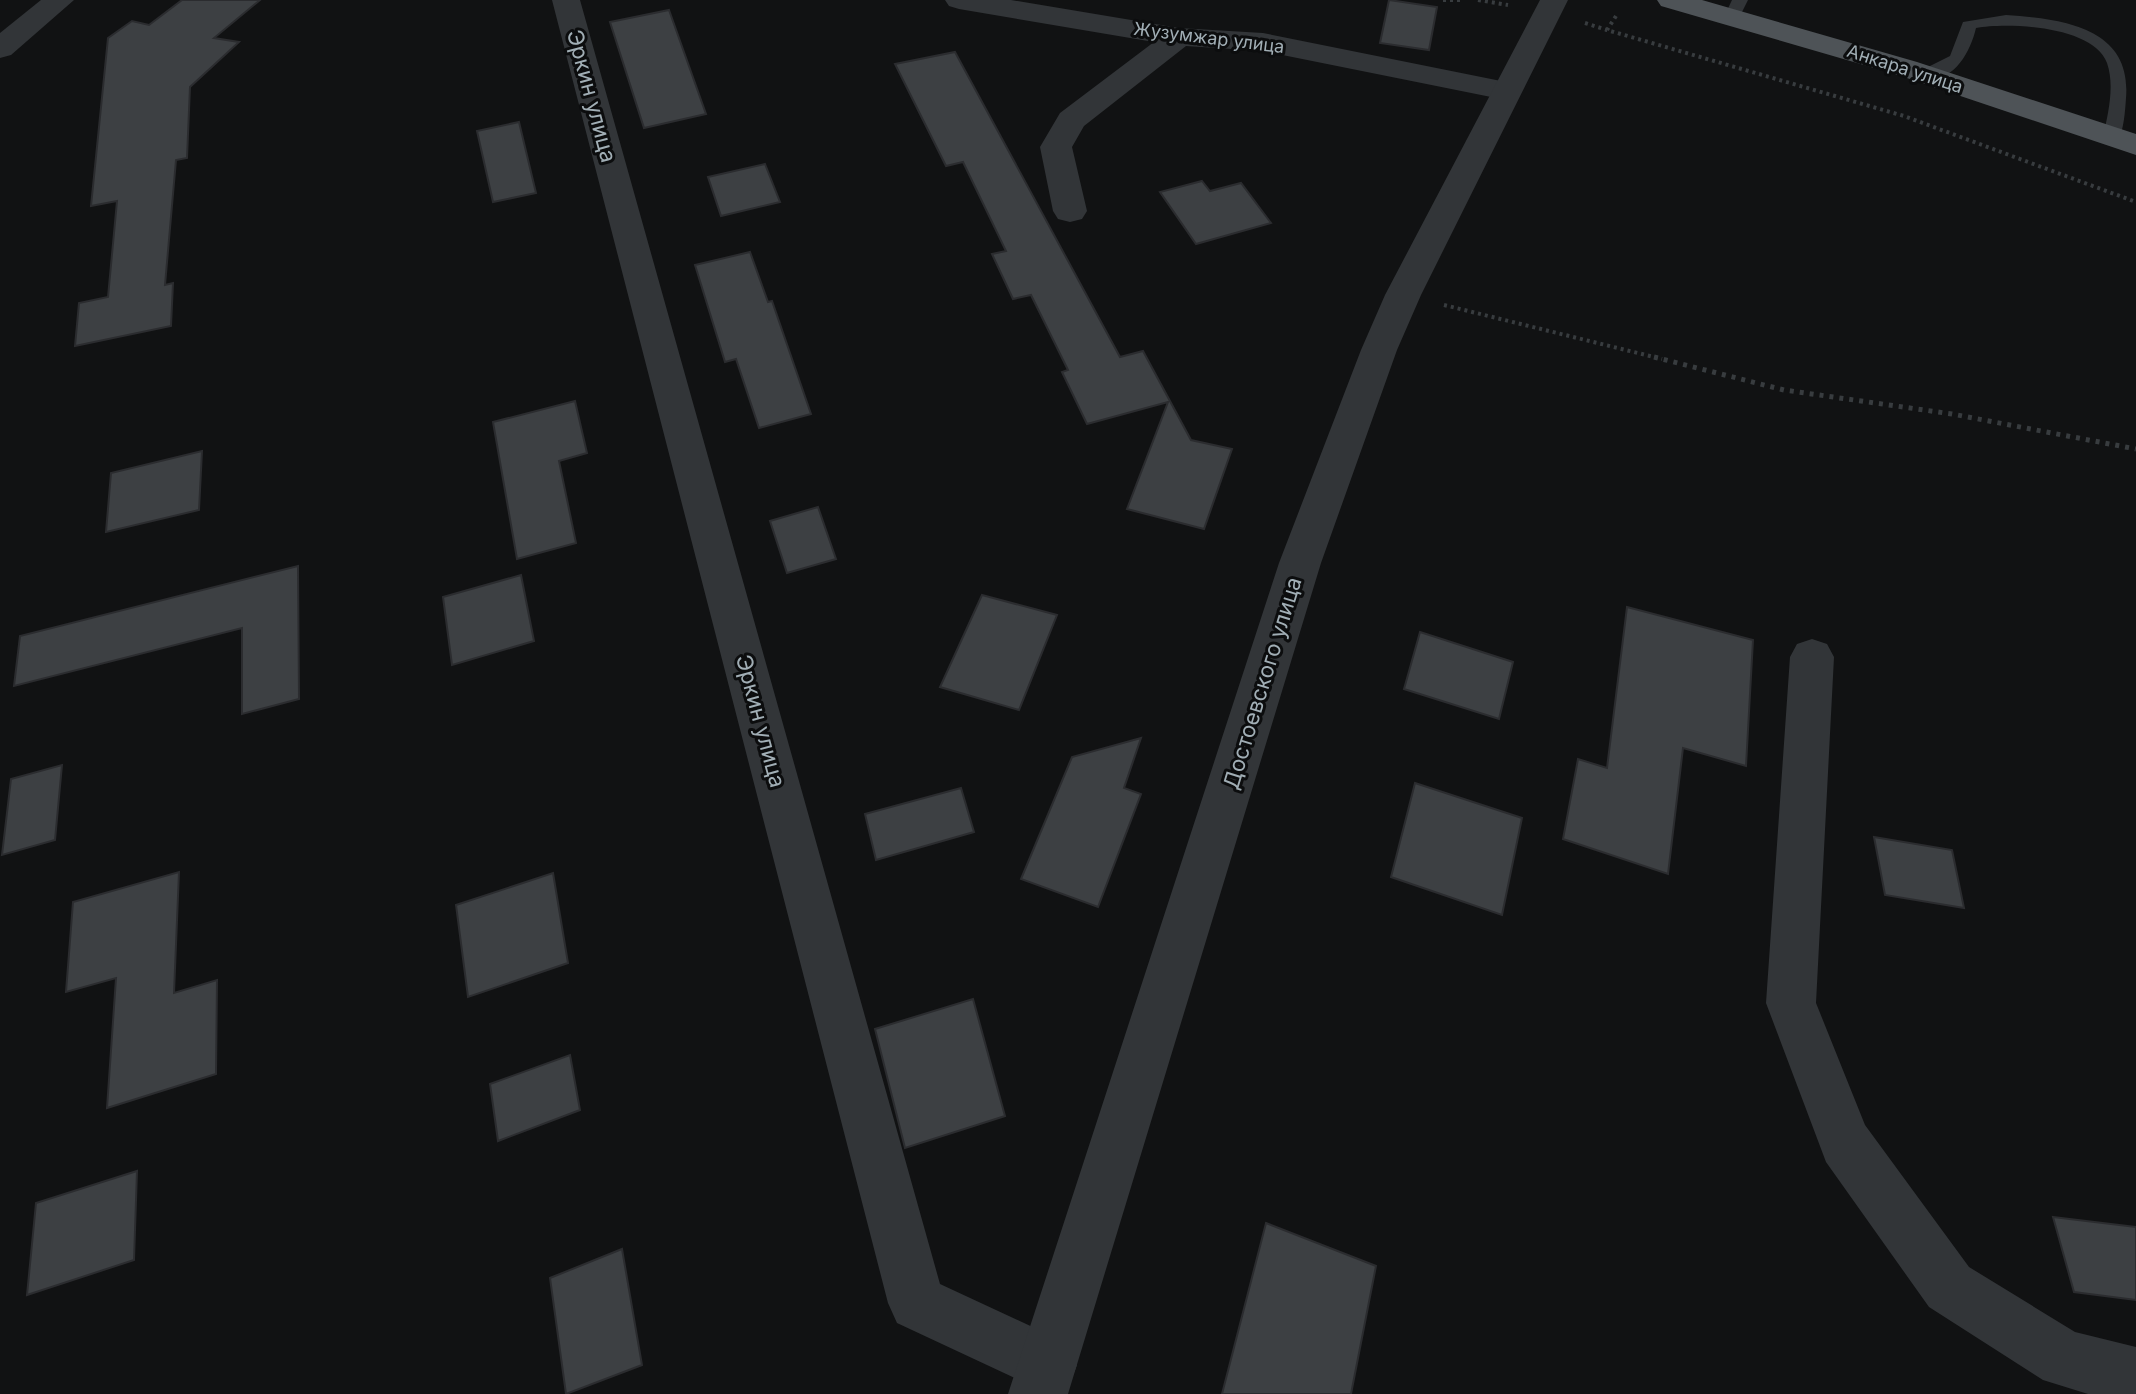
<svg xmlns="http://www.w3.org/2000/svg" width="2136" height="1394" viewBox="0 0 2136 1394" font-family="Inter,sans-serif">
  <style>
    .building { fill: #3d4043; stroke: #2b2c2f; stroke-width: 2 }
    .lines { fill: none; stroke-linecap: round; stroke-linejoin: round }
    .path-far1 { stroke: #383c3f; stroke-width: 4; stroke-dasharray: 3 4; stroke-linecap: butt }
    .path { stroke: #383c3f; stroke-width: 5; stroke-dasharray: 4 6; stroke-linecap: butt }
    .service { fill: #323538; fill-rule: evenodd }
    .minor { fill: #323538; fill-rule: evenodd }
    .tertiary { fill: #323538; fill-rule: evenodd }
    .primary { fill: #4e5357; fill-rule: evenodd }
    .labels { text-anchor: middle; stroke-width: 6; stroke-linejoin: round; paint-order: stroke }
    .far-street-label { font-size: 18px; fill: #a1aeb5; stroke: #0c0d0e }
    .street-label { font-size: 22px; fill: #a1aeb5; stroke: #0c0d0e }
  </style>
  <rect width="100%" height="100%" fill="#111213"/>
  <g class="building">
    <path d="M182,0H260L214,38L239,42L190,87L187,158L176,160L165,285L173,283L171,326L75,346L79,303L108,297L117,201L91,206L108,38L132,21L149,25Z"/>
    <path d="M1389,0L1437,7L1429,50L1380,43Z"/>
    <path d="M669,10L706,114L644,128L610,22Z"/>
    <path d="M955,52L1120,357L1143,351L1191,440L1232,449L1204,529L1127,509L1168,402L1087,424L1062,372L1068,370L1031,295L1013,299L992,254L1006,251L963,162L946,166L895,64Z"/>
    <path d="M519,122L536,193L493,202L477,131Z"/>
    <path d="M765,164L780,202L721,216L708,177Z"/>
    <path d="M1202,181L1210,191L1241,183L1271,223L1196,244L1160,192Z"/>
    <path d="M750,252L768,302L772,301L811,414L759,428L736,359L725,362L695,265Z"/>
    <path d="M575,401L587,453L559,461L576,543L517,559L493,422Z"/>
    <path d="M202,451L199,510L106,532L111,473Z"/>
    <path d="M818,507L836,559L787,573L770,521Z"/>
    <path d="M298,566L299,699L242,714V628L14,686L20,636Z"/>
    <path d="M521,575L534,641L452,665L443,597Z"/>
    <path d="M982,595L1057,615L1019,710L940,687Z"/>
    <path d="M1627,607L1753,640L1746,766L1683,748L1668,874L1563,839L1578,759L1607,768Z"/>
    <path d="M1420,632L1513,662L1499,719L1404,689Z"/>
    <path d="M1141,738L1124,788L1141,794L1098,907L1021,879L1072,757Z"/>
    <path d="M62,765L55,840L2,855L11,779Z"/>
    <path d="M1415,783L1522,818L1502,915L1391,877Z"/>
    <path d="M961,788L974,832L876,860L865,814Z"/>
    <path d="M1874,837L1952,850L1964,908L1885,895Z"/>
    <path d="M179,872L174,993L217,980L216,1074L107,1108L116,978L66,992L73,902Z"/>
    <path d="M553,873L568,963L468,997L456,905Z"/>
    <path d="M973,999L1005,1116L905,1148L875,1029Z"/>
    <path d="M570,1055L580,1110L498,1141L490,1084Z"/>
    <path d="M137,1171L134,1260L27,1295L36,1203Z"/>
    <path d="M2053,1217L2136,1227V1300L2074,1292Z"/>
    <path d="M1266,1223L1376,1266L1351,1394H1222Z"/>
    <path d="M622,1249L642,1365L566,1394L550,1278Z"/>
  </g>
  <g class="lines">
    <g class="path-far1">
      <path d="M1443,0H1463"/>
      <path d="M1478,0L1508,5"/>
      <path d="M1616,16L1607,30L1904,116L2136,202"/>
      <path d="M1585,23L1607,30"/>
      <path d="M1444,305L1662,359"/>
    </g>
    <path class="path" d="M1654,357L1784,390L1952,414L2136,449"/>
    <g class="service">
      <path d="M1732,0H1748L1738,20L1732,22L1724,17Z"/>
      <path d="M2006,15C2062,19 2132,27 2126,98C2125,112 2124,129 2118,141L2112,142L2103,137C2108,114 2115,86 2107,63C2094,26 2008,22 1976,28C1970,54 1952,85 1920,79L1918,75L1920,71L1950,56L1963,22Z"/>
    </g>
    <g class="minor">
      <path d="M41,0H74L11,55L0,58V33Z"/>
      <path d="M552,0H580L940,1284L1069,1344L1077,1365L1069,1386L1049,1394L897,1323L888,1303Z"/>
      <path d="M945,0H1011L1179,28L1263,33L1506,82L1517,84L1521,91L1517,98L1506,100L1263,51L1186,46L1084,126L1072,147L1087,211L1082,219L1070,222L1058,219L1053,211L1040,147L1060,113L1154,42L959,9L949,6Z"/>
      <path d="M1812,639L1827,644L1834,657L1816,1003L1865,1125L1969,1267L2075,1332L2136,1347V1394H2088L2043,1380L1929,1307L1826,1162L1766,1003L1790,657L1797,644Z"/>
    </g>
    <path class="tertiary" d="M1540,0H1568L1421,295L1397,350L1321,563L1068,1394H1008L1279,563L1361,350L1385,295Z"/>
    <path class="primary" d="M1657,0H1702L1917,62L2136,134V155L1895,74L1661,6Z"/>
  </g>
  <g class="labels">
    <g class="far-street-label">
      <text transform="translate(1209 38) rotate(7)" y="6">Жузумжар улица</text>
      <text transform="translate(1905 69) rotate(18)" y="6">Анкара улица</text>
    </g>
    <g class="street-label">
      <text transform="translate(592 96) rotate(75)" y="8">Эркин улица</text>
      <text transform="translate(1262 683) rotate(-73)" y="8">Достоевского улица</text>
      <text transform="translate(761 721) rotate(75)" y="8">Эркин улица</text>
    </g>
  </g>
</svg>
